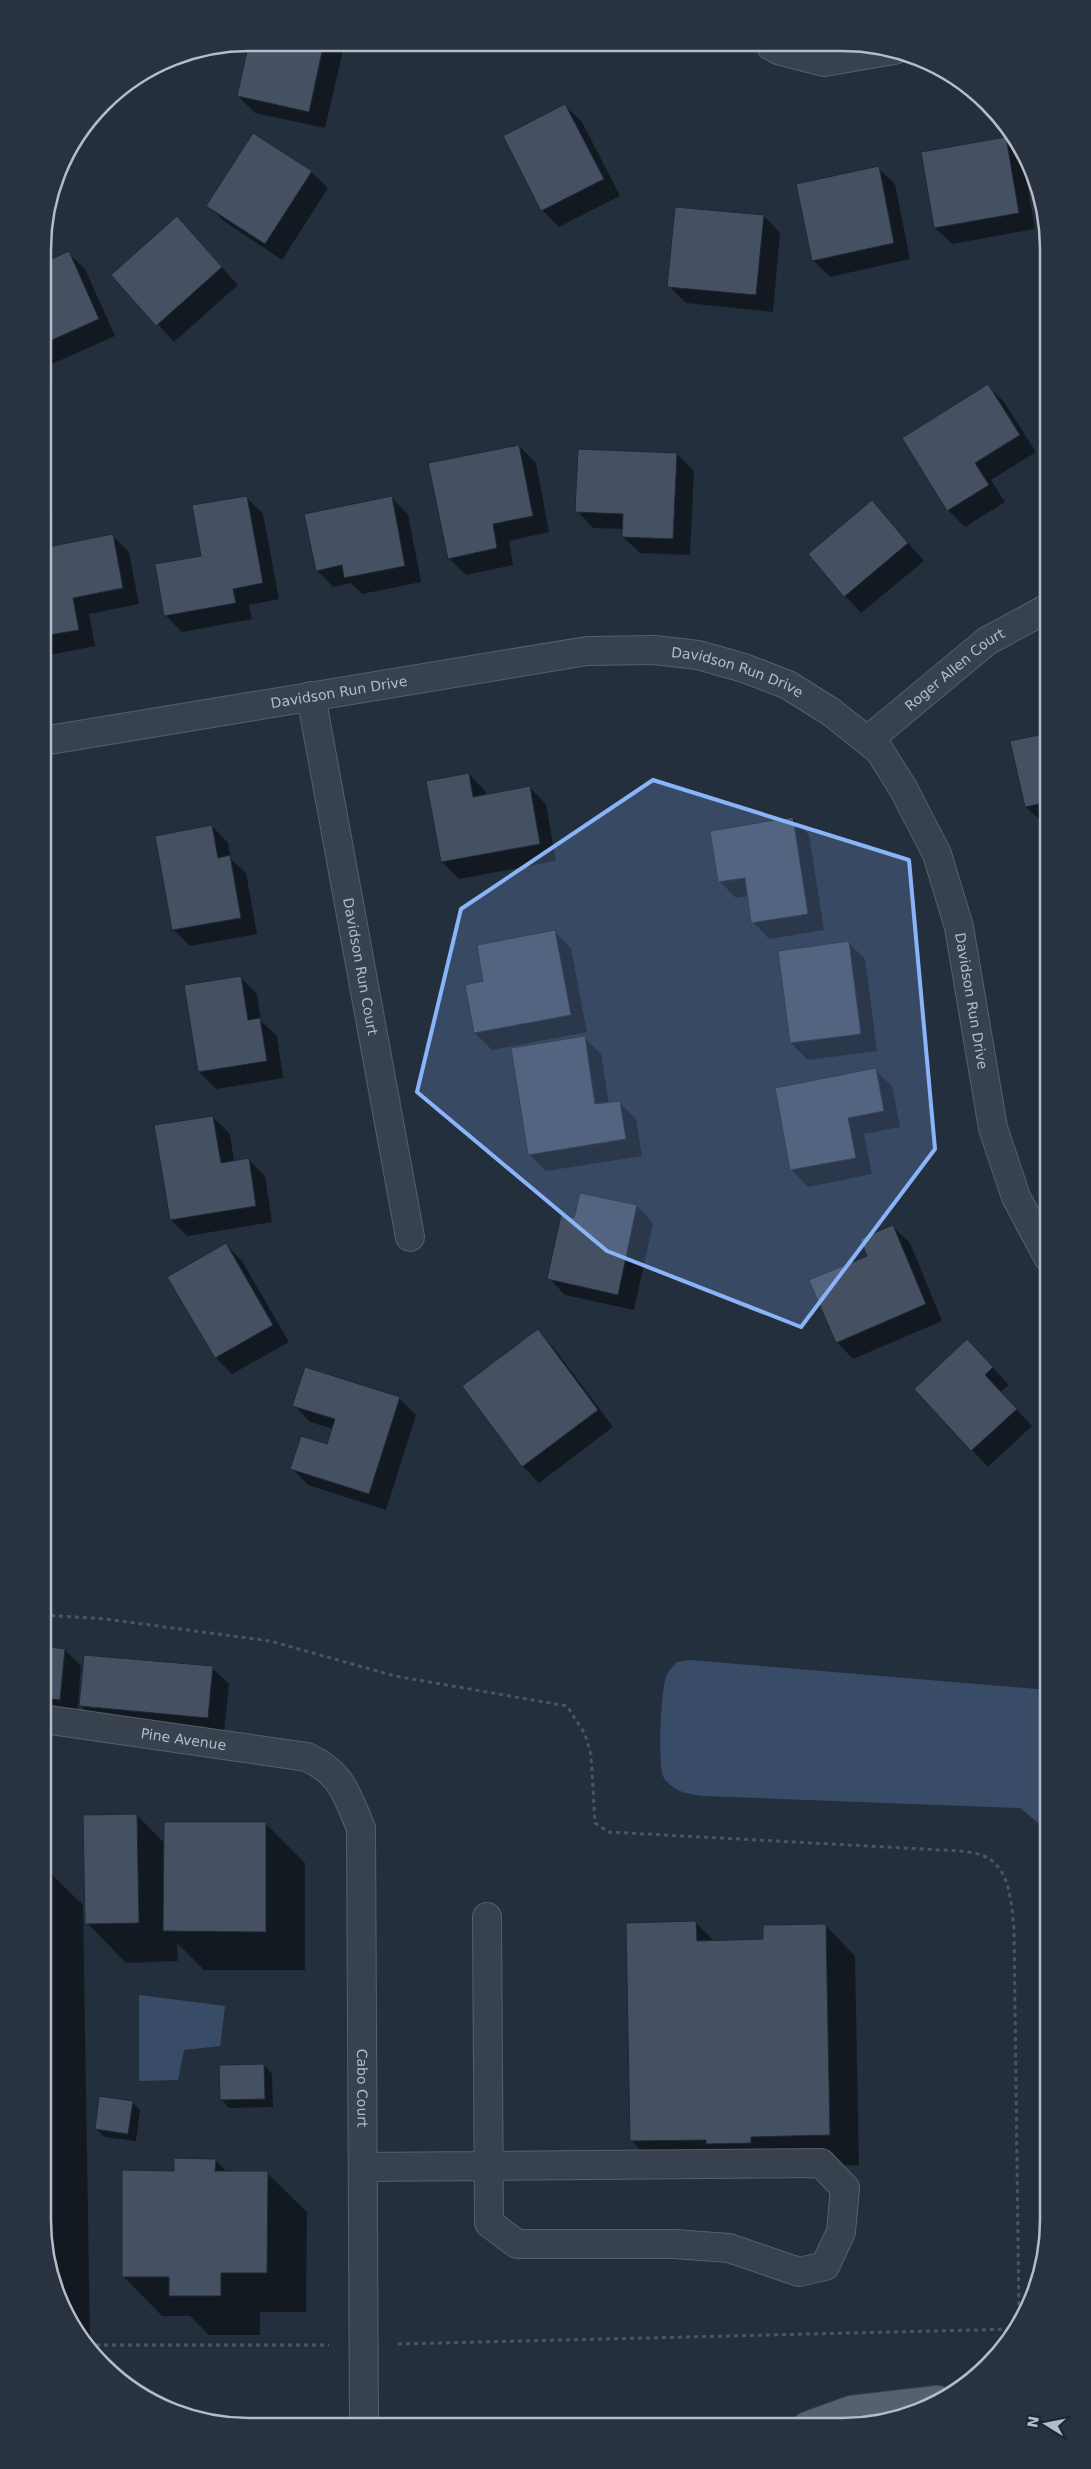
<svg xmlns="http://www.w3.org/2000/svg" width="1091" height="2469" viewBox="0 0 1091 2469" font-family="'DejaVu Sans',sans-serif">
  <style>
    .water { fill: #394c67 }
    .shadow { fill: #0007 }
    .building { fill: #455162; stroke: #1f2835 }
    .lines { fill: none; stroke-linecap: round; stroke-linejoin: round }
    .minor-casing { stroke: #565f6c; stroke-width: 30 }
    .major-casing { stroke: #414a57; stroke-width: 30 }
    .path { stroke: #44595c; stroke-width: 3; stroke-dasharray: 4 4; stroke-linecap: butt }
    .minor { stroke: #38414e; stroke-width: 28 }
    .major { stroke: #56606e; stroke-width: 28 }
    .marked { fill: #8ab4f8; fill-opacity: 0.2; stroke: #8ab4f8; stroke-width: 4; stroke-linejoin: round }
    .labels { text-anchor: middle; stroke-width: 4; stroke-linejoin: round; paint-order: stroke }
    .street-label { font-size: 14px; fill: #b4bcc9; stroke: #1d2633 }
    .rim { fill: none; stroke: #b4bcc9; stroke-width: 2.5 }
  </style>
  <rect width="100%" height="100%" fill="#242f3e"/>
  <g class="water">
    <path d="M690,1660L1048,1690V1831L1020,1808L705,1796C689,1794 675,1793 664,1778C657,1770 661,1685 667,1674C669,1670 674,1666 677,1662Z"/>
    <path d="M139,1995L225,2006L220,2046L184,2050L178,2080L139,2081Z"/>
  </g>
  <g class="shadow">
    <path d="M250,43H335L343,51L325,128L255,113L238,96Z"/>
    <path d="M565,106L582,122L620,196L559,227L542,210L505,137Z"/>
    <path d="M1006,138L1022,155L1035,229L952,244L935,228Z"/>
    <path d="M878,168L895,184L910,259L830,277L813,260Z"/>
    <path d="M311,172L328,188L282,260L225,222L208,206Z"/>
    <path d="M764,216L780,233L773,312L686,303L669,286Z"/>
    <path d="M177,218L238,285L174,342L113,275Z"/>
    <path d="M68,253L85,269L115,336L43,368V264Z"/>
    <path d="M988,386L1004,402L1036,452L991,480L1005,502L965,527L948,510Z"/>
    <path d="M519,446L536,463L549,532L509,541L513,565L466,575L449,558Z"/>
    <path d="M677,454L694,471L690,555L640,553L623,537L624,529L593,528L577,511Z"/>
    <path d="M246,497L263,514L279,599L249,605L252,619L182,632L165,615L203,557Z"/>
    <path d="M391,497L408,514L421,582L362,594L351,583L333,587L317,570Z"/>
    <path d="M872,502L924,561L861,613L845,596Z"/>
    <path d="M112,535L129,552L139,604L89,614L95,646L50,655L43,648V549Z"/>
    <path d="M1048,734V822L1043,823L1026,807L1012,742Z"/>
    <path d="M469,774L485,791L486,795L529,787L546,804L556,861L459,879L442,862L428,782Z"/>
    <path d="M793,819L809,835L824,930L769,939L753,922L749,896L736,898L719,881Z"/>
    <path d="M212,826L228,843L231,859L246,873L257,934L190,946L174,930Z"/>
    <path d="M554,931L571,948L587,1032L492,1050L475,1033L467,986L485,982Z"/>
    <path d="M849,943L865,959L877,1051L808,1060L791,1043Z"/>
    <path d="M240,977L257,994L261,1021L277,1036L283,1078L216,1089L199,1072Z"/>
    <path d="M585,1038L601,1054L609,1104L619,1102L636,1119L642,1156L546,1171L529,1154Z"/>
    <path d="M875,1070L892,1086L900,1127L864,1134L872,1174L808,1187L792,1170L776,1089Z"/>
    <path d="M213,1117L230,1134L234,1162L248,1159L265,1176L272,1222L187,1236L171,1220Z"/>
    <path d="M43,1181L48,1186L43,1199Z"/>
    <path d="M637,1206L653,1223L634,1310L565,1295L549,1278L575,1219Z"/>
    <path d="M893,1227L910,1243L942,1321L853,1359L837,1342L869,1256Z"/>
    <path d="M226,1245L242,1261L289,1342L232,1374L216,1358Z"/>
    <path d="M537,1331L554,1348L613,1427L539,1483L523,1466Z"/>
    <path d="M984,1358L1009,1385L1000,1392L1032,1426L988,1467L972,1450Z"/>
    <path d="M399,1398L416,1415L386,1510L308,1485L292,1468L328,1446L333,1429L310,1422L294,1405Z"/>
    <path d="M43,1648L65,1650L81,1666L77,1716L43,1713Z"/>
    <path d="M212,1668L229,1684L224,1734L97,1722L80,1705Z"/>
    <path d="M137,1815L165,1844L266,1824L305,1863V1970H204L177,1943L178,1961L126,1963L87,1923Z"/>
    <path d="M43,1866L83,1905L90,2340H84L70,2324L50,2274L42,2220Z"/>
    <path d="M695,1922L714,1941L765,1940L825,1925L855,1956L859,2165L661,2171L631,2140Z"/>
    <path d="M264,2065L272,2074L273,2107L229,2108L221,2099Z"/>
    <path d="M132,2102L140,2110L136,2141L104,2137L96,2129Z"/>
    <path d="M215,2160L227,2172L267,2173L307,2212L306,2312H260V2335H209L190,2316H162L123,2276L175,2172Z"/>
  </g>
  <g class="building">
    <path d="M249,42L324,43L309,112L237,96Z"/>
    <path d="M565,104L604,179L541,211L503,136Z"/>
    <path d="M253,133L312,171L265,244L206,206Z"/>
    <path d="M1006,137L1019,213L934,228L921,152Z"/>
    <path d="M879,166L894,243L812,261L796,184Z"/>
    <path d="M675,207L764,215L756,295L667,287Z"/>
    <path d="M177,216L222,267L156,326L111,275Z"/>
    <path d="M69,251L99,319L43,344V263Z"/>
    <path d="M988,384L1020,435L975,463L989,485L947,511L902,438Z"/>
    <path d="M519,445L533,516L493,524L497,548L448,559L428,463Z"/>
    <path d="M578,449L677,453L673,539L622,537L623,514L575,512Z"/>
    <path d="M247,496L263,583L233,589L236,603L164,616L155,564L201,556L192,505Z"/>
    <path d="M392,496L405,566L344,578L342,565L316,571L304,514Z"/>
    <path d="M872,500L908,543L844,597L808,554Z"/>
    <path d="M113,534L123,588L73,598L79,630L43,636V548Z"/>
    <path d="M1048,733V802L1025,807L1010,741Z"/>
    <path d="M469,773L473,797L530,786L540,844L441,862L426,781Z"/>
    <path d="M793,817L808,914L751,923L745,878L718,882L710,831Z"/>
    <path d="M212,825L218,858L230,855L241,918L172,930L155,836Z"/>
    <path d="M555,930L571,1015L474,1033L465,985L483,981L477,945Z"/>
    <path d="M849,941L861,1034L790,1043L778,951Z"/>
    <path d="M241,976L248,1020L260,1018L267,1061L198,1072L184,985Z"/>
    <path d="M585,1036L595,1104L620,1101L626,1139L528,1155L511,1048Z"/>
    <path d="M876,1068L884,1111L848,1118L856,1158L790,1170L775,1088Z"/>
    <path d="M213,1116L221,1163L249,1158L256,1206L170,1220L154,1125Z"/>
    <path d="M580,1193L637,1205L618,1295L547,1279L561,1215L574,1218Z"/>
    <path d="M893,1225L926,1304L836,1343L809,1280L867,1256L860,1239Z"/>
    <path d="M226,1243L273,1325L215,1358L167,1277Z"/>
    <path d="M538,1329L598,1410L522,1467L462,1386Z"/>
    <path d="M967,1339L993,1367L985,1375L1017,1409L971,1451L914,1389Z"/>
    <path d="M305,1367L400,1397L369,1494L290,1469L301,1436L327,1444L335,1419L292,1406Z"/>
    <path d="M43,1646L65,1649L60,1700L43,1698Z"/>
    <path d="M84,1655L213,1666L208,1718L79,1706Z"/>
    <path d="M137,1814L139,1923L85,1924L83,1815Z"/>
    <path d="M164,1822H266V1932L163,1931Z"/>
    <path d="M43,1865H45L51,2277L42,2220Z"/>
    <path d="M696,1921L697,1941L763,1939V1925L826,1924L830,2135L751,2137V2143L706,2144V2140L630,2141L626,1923Z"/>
    <path d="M264,2064L265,2099L220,2100L219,2065Z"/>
    <path d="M99,2096L133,2101L128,2134L95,2129Z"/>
    <path d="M174,2158L216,2159L215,2171H268L267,2273H221V2296H169V2277H122V2170L174,2171Z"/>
  </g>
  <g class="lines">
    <defs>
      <g id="minor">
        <path d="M771,46L781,51L824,62L894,50"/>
        <path id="s1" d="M311,696L410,1237"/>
        <path id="s2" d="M868,740L987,641L1048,608"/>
        <path id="s3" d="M43,741L587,651L654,650L698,655L744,668L788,685L831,712L879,750L903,788L937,854L959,927L993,1128L1016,1197L1048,1257"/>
        <path id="s4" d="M43,1719L307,1757C343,1774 346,1794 361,1828L364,2424"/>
        <path d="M363,2167L821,2163L845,2188L841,2232L825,2266L799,2272L729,2248L674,2244H517L489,2223L487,1917"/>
      </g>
      <path id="major" d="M807,2426L851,2410L938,2400"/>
    </defs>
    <use href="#minor" class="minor-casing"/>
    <use href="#major" class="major-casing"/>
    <g class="path">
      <path d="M43,1615L105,1619L270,1641L395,1676L567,1706L585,1734L591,1755L595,1823L609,1832L960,1851C968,1852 977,1853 984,1856C1011,1868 1011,1904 1014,1929L1019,2320"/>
      <path d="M398,2344L1015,2329"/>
      <path d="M88,2345H329"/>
    </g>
    <use href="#minor" class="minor"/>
    <use href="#major" class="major"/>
  </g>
  <path class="marked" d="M653,780L909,860L935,1149L801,1327L607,1251L417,1092L461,909Z"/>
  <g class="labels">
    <g class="street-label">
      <text dy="5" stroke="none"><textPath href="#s2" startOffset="112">Roger Allen Court</textPath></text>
      <text dy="5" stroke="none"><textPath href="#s3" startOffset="705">Davidson Run Drive</textPath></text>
      <text dy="5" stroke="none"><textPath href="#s3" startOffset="300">Davidson Run Drive</textPath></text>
      <text dy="5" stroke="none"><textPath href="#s1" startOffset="275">Davidson Run Court</textPath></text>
      <text dy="5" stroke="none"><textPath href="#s3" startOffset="1140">Davidson Run Drive</textPath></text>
      <text dy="5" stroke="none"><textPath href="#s4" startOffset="142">Pine Avenue</textPath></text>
      <text dy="5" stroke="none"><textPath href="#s4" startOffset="619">Cabo Court</textPath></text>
    </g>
  </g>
  <path d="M0 0H1091V2469H0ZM249 51H842A198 198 0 0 1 1040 249V2220A198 198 0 0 1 842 2418H249A198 198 0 0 1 51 2220V249A198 198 0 0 1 249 51Z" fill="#29323f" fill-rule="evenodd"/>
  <path class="rim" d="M249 51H842A198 198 0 0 1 1040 249V2220A198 198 0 0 1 842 2418H249A198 198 0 0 1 51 2220V249A198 198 0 0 1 249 51Z"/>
  <g transform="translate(1046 2424) rotate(280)" stroke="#1d2633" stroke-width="4" paint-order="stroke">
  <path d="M0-4L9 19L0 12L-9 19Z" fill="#b4bcc9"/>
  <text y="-8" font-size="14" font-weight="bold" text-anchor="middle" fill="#b4bcc9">N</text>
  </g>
</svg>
